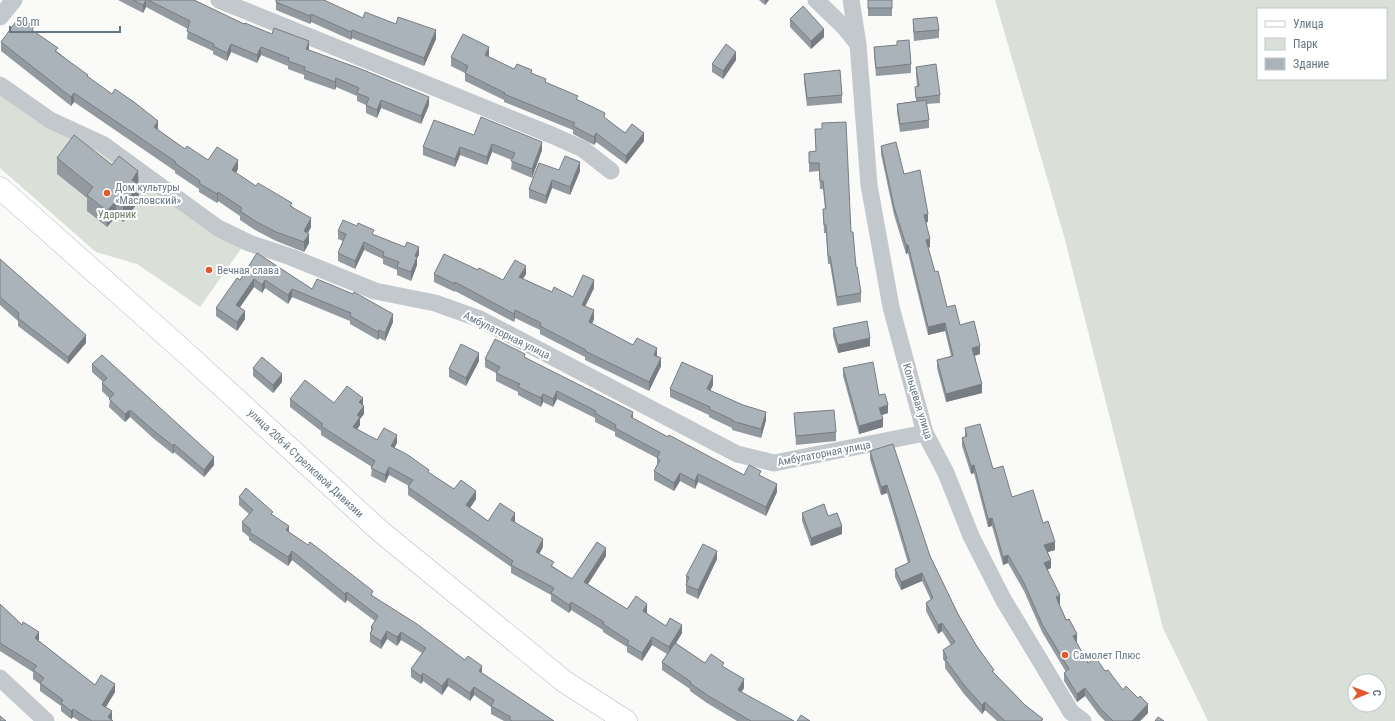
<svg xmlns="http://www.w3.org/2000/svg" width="1395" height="721" viewBox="0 0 1395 721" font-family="'Roboto Condensed',sans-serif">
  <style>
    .green { fill: #dadfd7; fill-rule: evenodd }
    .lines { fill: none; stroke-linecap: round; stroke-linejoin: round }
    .secondary-casing { stroke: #b3babf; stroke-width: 23 }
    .street { stroke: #c3c8cc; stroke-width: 17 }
    .secondary { stroke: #fff; stroke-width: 22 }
    .wall { fill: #929a9f }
    .shaded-wall { fill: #777d82 }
    .building { fill: #aab3b9; stroke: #777d82 }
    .poi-dot { fill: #e4572e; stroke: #fff; stroke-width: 1.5 }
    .labels { text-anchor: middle; stroke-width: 4; stroke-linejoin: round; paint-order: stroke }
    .poi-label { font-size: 11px; fill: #657683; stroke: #fff; text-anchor: start }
    .park-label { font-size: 11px; fill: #687a64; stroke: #fff }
    .street-label { font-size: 11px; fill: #657683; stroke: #fff }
  </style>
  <rect width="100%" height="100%" fill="#fafaf8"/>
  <g class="green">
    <path d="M995,0H1395V721H1208L1163,628L1064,236ZM1258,9H1386V79H1258ZM1355,681H1379V705H1355Z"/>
    <path d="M0,91L99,148L243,246L200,307L137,264L96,252L0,168Z"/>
  </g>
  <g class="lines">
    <defs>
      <path id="secondary" d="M0,188L177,345L380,531L565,682L626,721"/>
    </defs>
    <use href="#secondary" class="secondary-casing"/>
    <g class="street">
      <path d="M219,0L554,136L583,149L611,171"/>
      <path d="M816,0L845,28L857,43"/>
      <path d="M851,0L858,44L869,185L891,307L925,433L946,473L971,536L1003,599L1071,712L1083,721"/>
      <path d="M0,17L14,0"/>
      <path d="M0,85L50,120L104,145L218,228L249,243L291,257L375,291L435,303L480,319L737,454L774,463L925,433"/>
      <path d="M0,678L46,721"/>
    </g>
    <use href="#secondary" class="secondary"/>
  </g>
  <g class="wall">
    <path d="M118,0H194L244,24L309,50L429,105L421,124L381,108L377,118L366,113V105L357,101V96L336,87L335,90L304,79V75L288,69V66L261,55L257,63L231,52L227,61L213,54V51L187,39L188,29L146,7L143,13Z"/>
    <path d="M759,0H769L765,5Z"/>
    <rect x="868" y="0" width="24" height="16"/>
    <path d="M276,2L363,18L396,24L436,39L424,66L352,38L351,40L311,22L310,24L276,10Z"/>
    <path d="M790,19L824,37L811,49L790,27Z"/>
    <path d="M913,19L939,30V38L914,41L913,28Z"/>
    <path d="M34,31L58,52L88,77L158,130L185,149L208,160L238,169L236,173L256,186L292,206L311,227L308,233L309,243L304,252L276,241L255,230L240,220V216L218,201L217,203L199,192V189L175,173V171L74,102L71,106L1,51V42Z"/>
    <path d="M874,47L911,64V73L876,76L874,55Z"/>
    <path d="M489,55L488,56L514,69L532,73L546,83L578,100L605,118L625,133L644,141L626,164L596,142L594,145L573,134V130L504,102V100L465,81V73L451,66V57Z"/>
    <path d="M736,60L723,79L712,72V64Z"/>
    <path d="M916,67L940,95V103L927,104L929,120V128L900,132L897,112V104L916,101L915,87L917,86L916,75Z"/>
    <path d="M804,74L842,95V103L807,106L804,82Z"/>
    <path d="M822,123L851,232L856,267L861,293V302L837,306L830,264H828L826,233H824L823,209H825L823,189H820L819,171L809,172V152L816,151L815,129H822Z"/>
    <path d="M474,135L542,150L532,178L511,169L512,160L492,152L487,165L460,155L455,167L423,155V147Z"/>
    <path d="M881,146L904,174L928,222H926L930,247L928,248L935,272L947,307L980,354L975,356L982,393L946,402L937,368V360L951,356L945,331L928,335L908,253L906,254L894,215L881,154Z"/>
    <path d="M57,158L112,165L138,171L139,201L123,222L116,216L107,227L87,211V198L57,174Z"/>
    <path d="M559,170L580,171L570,195L552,188L546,204L529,198V189Z"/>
    <path d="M338,231L374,235L419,255L417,258V265L411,281L397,275V270L383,264V259L364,250L355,269L338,261V253L343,241L338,239Z"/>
    <path d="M257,253L312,289L393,322L385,341L379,338L378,340L350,324V321L292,297L288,304L265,288L262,293L254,287L240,307L245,319L237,331L216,316V308L240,280Z"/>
    <path d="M0,259L86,343L68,364L18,326V321L0,305Z"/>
    <path d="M478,270L503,280L526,274L523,279L552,292L573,297L594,288L585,306L594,319L592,324L633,345L657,356L661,366L649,391L585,360V357L540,334V330L515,318L514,322L455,291V292L434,282V274Z"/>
    <path d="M833,328L870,346L838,353L833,336Z"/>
    <path d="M525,357L633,419L668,437L744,475L761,476L777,492L766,516L698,482L695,489L680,481L674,491L654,480V471L657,465V458L615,436V432L595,422V418L557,399L553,407L543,402L541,407L518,395V392L496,381V373L485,367V359Z"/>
    <path d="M479,361L466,386L449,377V369Z"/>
    <path d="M92,364L214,465L204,477L174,452L173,454L153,438L130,417L125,422L109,407L110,399L102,391V383L103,382L92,372Z"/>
    <path d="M253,368L282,382L273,393L253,376Z"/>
    <path d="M843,368L879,395L888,413L882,415L883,427L859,434L843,376Z"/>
    <path d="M713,385L710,391L766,420L761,438L732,430V428L709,417V415L670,397V389Z"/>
    <path d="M290,399L334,403L363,405L364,414L360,419V425L357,429L377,440L397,443L394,448L429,473L454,489L476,499L470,508L488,521H515V522L543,547L539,554L554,567L572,579L606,556L588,584L627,609L647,612L646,613L666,626L682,633L676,643L705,663L724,667L744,688L741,692L794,721H737L707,703L690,691V689L662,670V662L667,654L652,645L642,661L627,652V647L603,632V630L571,610L569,613L551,601V595L511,573V567L408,495V487L409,486L389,475L385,483L371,476L372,467L321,435V431L290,407Z"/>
    <path d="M794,413L836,432V441L796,445Z"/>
    <path d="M965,428L993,469L1012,497L1043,523L1055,550L1048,552L1051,568L1047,570L1060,604H1059L1077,642H1076L1088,663L1105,671L1123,690L1148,713L1140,721H1105L1099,715L1085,696L1077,702L1064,681V673L1066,672L1042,632L1024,591L1008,563L1003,565L992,526L988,527L974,473L971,474L962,446V438L965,437Z"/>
    <path d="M870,451L930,556L958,614L976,645L994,673L1025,705L1043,721H997L985,710L982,714L964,694L945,668V662L943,659V650L951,645L942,631L938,634L926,611V603L931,600L922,581L901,590L895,577V569L908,563L887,493L881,495L870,459Z"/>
    <path d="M239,497L273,515L289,532L373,596L482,673L554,721H504L491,714V707L474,695L470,701L448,686L442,695L423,681L421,684L411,677V669L422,653L401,640L397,646L387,639L381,649L370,642V634L371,631V627L375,621L347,600L345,603L292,560L288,566L249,540V537L242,531V522L249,514L239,505Z"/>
    <path d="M802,513L828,516L842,534L811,546L802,521Z"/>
    <path d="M717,559L698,599L686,593V576Z"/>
    <path d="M0,604L39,640H38L95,685L115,692L106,707L113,721H79L73,717L71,719L61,711V706L40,691V684L33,679V672L0,651Z"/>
  </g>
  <g class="shaded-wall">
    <path d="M146,0V7L143,13V5Z"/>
    <path d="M765,0H769L765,5Z"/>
    <path d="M311,14V22L310,24V16Z"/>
    <path d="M824,29V37L811,49V41Z"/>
    <path d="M352,30V38L351,40V32Z"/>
    <path d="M436,30V39L424,66V58Z"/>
    <path d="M309,41V49L306,57V49Z"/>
    <path d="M231,44V52L227,61V53Z"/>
    <path d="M261,47V55L257,63V55Z"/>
    <path d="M489,47V55L485,63V55Z"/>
    <path d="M736,52V60L723,79V71Z"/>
    <path d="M336,78V87L335,90V82Z"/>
    <path d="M74,93V102L71,106V97Z"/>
    <path d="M429,97V105L421,124V116Z"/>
    <path d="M381,100V108L377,118V110Z"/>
    <path d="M158,121V130L154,127Z"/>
    <path d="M596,133V142L594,145V137Z"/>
    <path d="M644,133V141L626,164V156Z"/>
    <path d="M542,142V150L532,178V169Z"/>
    <path d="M492,144V152L487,165V157Z"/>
    <path d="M460,147V155L455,167V159Z"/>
    <path d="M238,160V169L232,180V170Z"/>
    <path d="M580,162V171L570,195V187Z"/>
    <path d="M138,171L139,201L123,222V206L132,180Z"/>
    <path d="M552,180V188L546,204V196Z"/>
    <path d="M218,192V201L217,203V194Z"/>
    <path d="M116,201V216L107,227V211Z"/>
    <path d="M928,214V222L924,223V215Z"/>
    <path d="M311,218V227L304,240V231Z"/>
    <path d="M309,234V243L304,252V242Z"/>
    <path d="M930,239V247L926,248V240Z"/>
    <path d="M364,242V250L355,269V261Z"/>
    <path d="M906,245H908V253L906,254Z"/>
    <path d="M419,247V255L417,258V265L411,281V272L415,256Z"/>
    <path d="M526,266V274L519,285V277Z"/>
    <path d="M254,279V287L236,313V305Z"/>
    <path d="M265,280V288L262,293V285Z"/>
    <path d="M594,280V288L582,313V305Z"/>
    <path d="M292,289V297L288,304V295Z"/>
    <path d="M515,310V318L514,322V314Z"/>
    <path d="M594,310V319L589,330V322Z"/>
    <path d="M245,311V319L237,331V322Z"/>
    <path d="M393,314V322L385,341V333Z"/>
    <path d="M945,323V331L928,335V327Z"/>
    <path d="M379,330V338L378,340V332Z"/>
    <path d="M86,335V343L68,364V357Z"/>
    <path d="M870,338V346L838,353V345Z"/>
    <path d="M980,346V354L972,356V348Z"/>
    <path d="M657,348V356L654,363V355Z"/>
    <path d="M479,353V361L466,386V378Z"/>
    <path d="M661,358V366L649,391V382Z"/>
    <path d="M282,374V382L273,393V385Z"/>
    <path d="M713,376V385L707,397V389Z"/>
    <path d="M982,384V393L946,402V394Z"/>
    <path d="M557,391V399L553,407V399Z"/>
    <path d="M543,394V402L541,407V398Z"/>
    <path d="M363,398V406L359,402Z"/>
    <path d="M888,405V413L879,416V408Z"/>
    <path d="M364,406V414L360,419V425L353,435V427L357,415Z"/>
    <path d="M130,410V417L125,422V414Z"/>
    <path d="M633,412V421L631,417Z"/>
    <path d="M766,412V420L761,438V429Z"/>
    <path d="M883,419V427L859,434V426Z"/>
    <path d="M397,435V443L391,454V446Z"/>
    <path d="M174,444V452L173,454V446Z"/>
    <path d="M214,457V465L204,477V470Z"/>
    <path d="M974,465V473L971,474V466Z"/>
    <path d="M389,467V475L385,483V475Z"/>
    <path d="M680,473V481L674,491V483Z"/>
    <path d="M698,474V482L695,489V481Z"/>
    <path d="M777,484V492L766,516V507Z"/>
    <path d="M887,485V493L881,495V487Z"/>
    <path d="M476,491V499L466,514V505Z"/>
    <path d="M515,513V521L511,528V520Z"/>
    <path d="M992,518V526L988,527V519Z"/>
    <path d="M289,526V534L286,530Z"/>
    <path d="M842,526V534L811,546V538Z"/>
    <path d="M543,539V547L536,560V552Z"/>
    <path d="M1055,542V550L1044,553V545Z"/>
    <path d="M606,548V556L584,590V582Z"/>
    <path d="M292,551V560L288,566V557Z"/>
    <path d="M717,551V559L698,599V590Z"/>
    <path d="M1008,555V563L1003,565V557Z"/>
    <path d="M1051,560V568L1044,571V563Z"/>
    <path d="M922,573V581L901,590V582Z"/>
    <path d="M347,592V600L345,603V594Z"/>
    <path d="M1060,595V604L1056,605V597Z"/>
    <path d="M571,602V610L569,613V605Z"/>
    <path d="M647,604V612L643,619V611Z"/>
    <path d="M942,623V631L938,634V625Z"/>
    <path d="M682,625V633L669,655V647Z"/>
    <path d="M387,631V639L381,649V641Z"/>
    <path d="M39,632V640L35,646V638Z"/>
    <path d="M401,632V640L397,646V637Z"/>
    <path d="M1077,634V642L1073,644V636Z"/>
    <path d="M652,637V645L642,661V653Z"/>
    <path d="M482,666V674L479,671Z"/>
    <path d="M423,673V681L421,684V676Z"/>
    <path d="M448,678V686L442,695V686Z"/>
    <path d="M744,679V688L738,698V690Z"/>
    <path d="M115,684V692L102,713V705Z"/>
    <path d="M474,687V695L470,701V693Z"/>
    <path d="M1085,688V696L1077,702V694Z"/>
    <path d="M985,702V710L982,714V705Z"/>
    <path d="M1148,704V713L1140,721H1132Z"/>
    <path d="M73,709V717L71,719V711Z"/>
    <path d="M112,711V719L111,721L108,717Z"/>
  </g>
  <g class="building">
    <path d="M133,0H146L143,5Z"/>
    <path d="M148,0H194L244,24L245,23L272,34L274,28L309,41L306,49L361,69L429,97L421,116L381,100L377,110L366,105L369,98L357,93L359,88L336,78L335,82L304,70L305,67L288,61L289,58L261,47L257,55L231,44L227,53L213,46L214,44L187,31L190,21Z"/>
    <path d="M276,0H324L363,18L365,12L396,24L398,17L436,30L424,58L352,30L351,32L311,14L310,16L276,2Z"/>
    <rect x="868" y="0" width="24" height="8"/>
    <path d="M803,6L824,29L811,41L790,19Z"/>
    <path d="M20,16L34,27L32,30L58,48L55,51L88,75L87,76L112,94L115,89L134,102L158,121L154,127L185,149L187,146L208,160L217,147L238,160L232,170L256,186L258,183L292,203L290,206L311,218L304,231L309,234L304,242L276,232L255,221L240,211L242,208L218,192L217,194L199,183L200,181L175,163L176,162L74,93L71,97L1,42Z"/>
    <path d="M937,17L939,30L914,32L913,19Z"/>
    <path d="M463,34L489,47L485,55L514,69L517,64L532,70L531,73L546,79L545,82L578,96L576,99L605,113L604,117L625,133L632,124L644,133L626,156L596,133L594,137L573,126L575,123L504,94L505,93L465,73L468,66L451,57Z"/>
    <path d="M909,40L911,64L876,68L874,47L897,45V41Z"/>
    <path d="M726,44L736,52L723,71L712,64Z"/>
    <path d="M936,64L940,95L916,98L915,87L919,86L916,67Z"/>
    <path d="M840,70L842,95L807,98L804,74Z"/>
    <path d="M926,100L929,120L900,124L897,104Z"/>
    <path d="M481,117L542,142L532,169L511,161L515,153L492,144L487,157L460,147L455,159L423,147L434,120L474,135Z"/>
    <path d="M846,122L851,232H853L856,267H857L861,293L837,297L830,256H828L826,225H824L823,209H826L823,181H820L819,163H809V152L816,151L815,129H822V123Z"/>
    <path d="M74,135L112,165L119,156L138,171L132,180L139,185L123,206L116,201L107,211L87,195L93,187L57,158Z"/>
    <path d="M896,142L904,174L920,170L928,214L924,215L930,239L926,240L935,272L938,271L947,307L955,305L960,325L974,321L980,346L972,348L982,384L946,394L937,360L953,356L945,323L928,327L908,245H906L894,207L881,146Z"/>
    <path d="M565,156L580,162L570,187L552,180L546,196L529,189L539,163L559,170Z"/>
    <path d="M343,220L357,226L358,223L374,230L372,234L405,247L407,242L419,247L415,256L417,257L411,272L397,267L399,262L383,256L384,252L364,242L355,261L338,253L346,234L338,231Z"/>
    <path d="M257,253L312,289L317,279L353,294L354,292L393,314L385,333L379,330L378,332L350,316L351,313L292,289L288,295L265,280L262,285L254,279L236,305L245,311L237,322L216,308L237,278L240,280Z"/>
    <path d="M444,254L478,270L479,268L503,280L515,260L526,266L519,277L552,292L554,287L573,297L583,275L594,280L582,305L594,310L589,322L633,345L637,338L657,348L654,355L661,358L649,382L585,351L586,350L540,326L541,323L515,310L514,314L455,282V284L434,274Z"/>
    <path d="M0,259L86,335L68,357L18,318L19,313L0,297Z"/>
    <path d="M867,321L870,338L838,345L833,328Z"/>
    <path d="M495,339L525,354L524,357L633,412L631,417L668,437L669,435L744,475L749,465L761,471L759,475L777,484L766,507L698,474L695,481L680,473L674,483L654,471L660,460L657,458L660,452L615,428L616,425L595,413L596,411L557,391L553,399L543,394L541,398L518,387L520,384L496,373L500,367L485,359Z"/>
    <path d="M461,344L479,353L466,378L449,369Z"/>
    <path d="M102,355L214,457L204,470L174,444L173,446L153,430L130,410L125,414L109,399L114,394L102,383L107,378L92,364Z"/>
    <path d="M262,357L282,374L273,385L253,368Z"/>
    <path d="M682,362L713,376L707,389L743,405L766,412L761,429L732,421L733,420L709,409L710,407L670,389Z"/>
    <path d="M873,362L879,395L885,394L888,405L879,408L883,419L859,426L843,368Z"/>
    <path d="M305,380L334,403L347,386L363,398L359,402L364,406L357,415L360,417L353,427L377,440L384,428L397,435L391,446L408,455L429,470L428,472L454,489L461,480L476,491L466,505L488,521L500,503L515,513L511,520L543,539L536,552L554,562L551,566L572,579L597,542L606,548L584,582L627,609L636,596L647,604L643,611L666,626L670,618L682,625L669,647L652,637L642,653L627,644L629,641L603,624L604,622L571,602L569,605L551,593L554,588L511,565L513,561L408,487L413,480L389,467L385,475L371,468L375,461L321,426L323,424L290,399Z"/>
    <path d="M834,410L836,432L796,436L794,413Z"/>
    <path d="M980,424L993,469L1003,466L1012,497L1033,490L1043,523L1048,521L1055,542L1044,545L1051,560L1044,563L1060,595L1056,597L1066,620L1069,619L1077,634L1073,636L1088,663L1096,658L1105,671L1108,670L1123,690L1126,686L1138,698L1140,696L1148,704L1132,721H1113L1099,707L1085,688L1077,694L1064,673L1069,669L1042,624L1024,583L1008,555L1003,557L992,518L988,519L974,465L971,466L962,438L967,436L965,428Z"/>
    <path d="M893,444L930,556L958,614L976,645L994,670L992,671L1025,705L1043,719L1041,721H1004V720L985,702L982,705L964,685L945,659L947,658L943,650L955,642L942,623L938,625L926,603L933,598L922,573L901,582L895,569L910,562L887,485L881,487L870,451Z"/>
    <path d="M246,488L273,512L271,514L289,526L286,530L308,545L310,542L373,591L371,595L417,624L465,660L468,656L482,666L479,671L554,721H512L509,719L511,717L491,706L494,700L474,687L470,693L448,678L442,686L423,673L421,676L411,669L426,648L401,632L397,637L387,631L381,641L370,634L373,628L371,627L378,616L347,592L345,594L292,551L288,557L249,532L251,530L242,522L253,510L239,497Z"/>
    <path d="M824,504L828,516L837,513L842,526L811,538L802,513Z"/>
    <path d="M703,544L717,551L698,590L686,585L689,577L686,576Z"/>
    <path d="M0,604L22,625L23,622L39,632L35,638L95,685L101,675L115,684L102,705L112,711L108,717L113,721H92L73,709L71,711L61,703L63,700L40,683L44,678L33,670L37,666L0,643Z"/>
    <path d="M675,643L705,663L711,654L724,663L722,666L744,679L738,690L794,721H751L707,695L690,683L691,682L662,662Z"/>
    <path d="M801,715L810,721H797Z"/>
    <path d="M0,716L6,721H0Z"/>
    <path d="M1158,717L1164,721H1155Z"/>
  </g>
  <g class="poi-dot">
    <circle cx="107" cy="193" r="4"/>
    <circle cx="209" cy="270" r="4"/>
    <circle cx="1065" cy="655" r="4"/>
  </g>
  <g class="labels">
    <g class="poi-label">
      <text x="115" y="191">Дом культуры<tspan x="115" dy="13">«Масловский»</tspan></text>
      <text x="217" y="274">Вечная слава</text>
      <text x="1073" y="659">Самолет Плюс</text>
    </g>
    <g class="park-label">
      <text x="117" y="218">Ударник</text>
    </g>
    <g class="street-label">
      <text transform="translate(507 335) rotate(26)" y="4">Амбулаторная улица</text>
      <text transform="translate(918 401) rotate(73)" y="4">Кольцевая улица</text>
      <text transform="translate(824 453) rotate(-11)" y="4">Амбулаторная улица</text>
      <text transform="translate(306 463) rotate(43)" y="4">улица 206-й Стрелковой Дивизии</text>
    </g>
  </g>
  <rect x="1257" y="8" width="130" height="72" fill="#ffffff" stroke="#c1c8cd"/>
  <rect x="1265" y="21" width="20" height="6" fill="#ffffff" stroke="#c1c8cd"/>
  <text x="1293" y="28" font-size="12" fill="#657683">Улица</text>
  <rect x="1265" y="38" width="20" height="12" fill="#dadfd7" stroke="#c1c8cd"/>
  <text x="1293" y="48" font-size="12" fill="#657683">Парк</text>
  <rect x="1265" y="58" width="20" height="12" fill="#aab3b9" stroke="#c1c8cd"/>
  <text x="1293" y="68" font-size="12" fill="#657683">Здание</text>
  <g transform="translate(1367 693) rotate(89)"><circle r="19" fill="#ffffff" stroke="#c1c8cd"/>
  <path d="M0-3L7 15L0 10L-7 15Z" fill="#e4572e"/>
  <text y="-6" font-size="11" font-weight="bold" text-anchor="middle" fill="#657683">С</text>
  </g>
  <path d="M10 26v6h110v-6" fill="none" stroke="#657683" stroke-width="2"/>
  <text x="16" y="26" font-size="12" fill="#657683" stroke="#ffffff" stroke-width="3" paint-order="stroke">50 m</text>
</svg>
